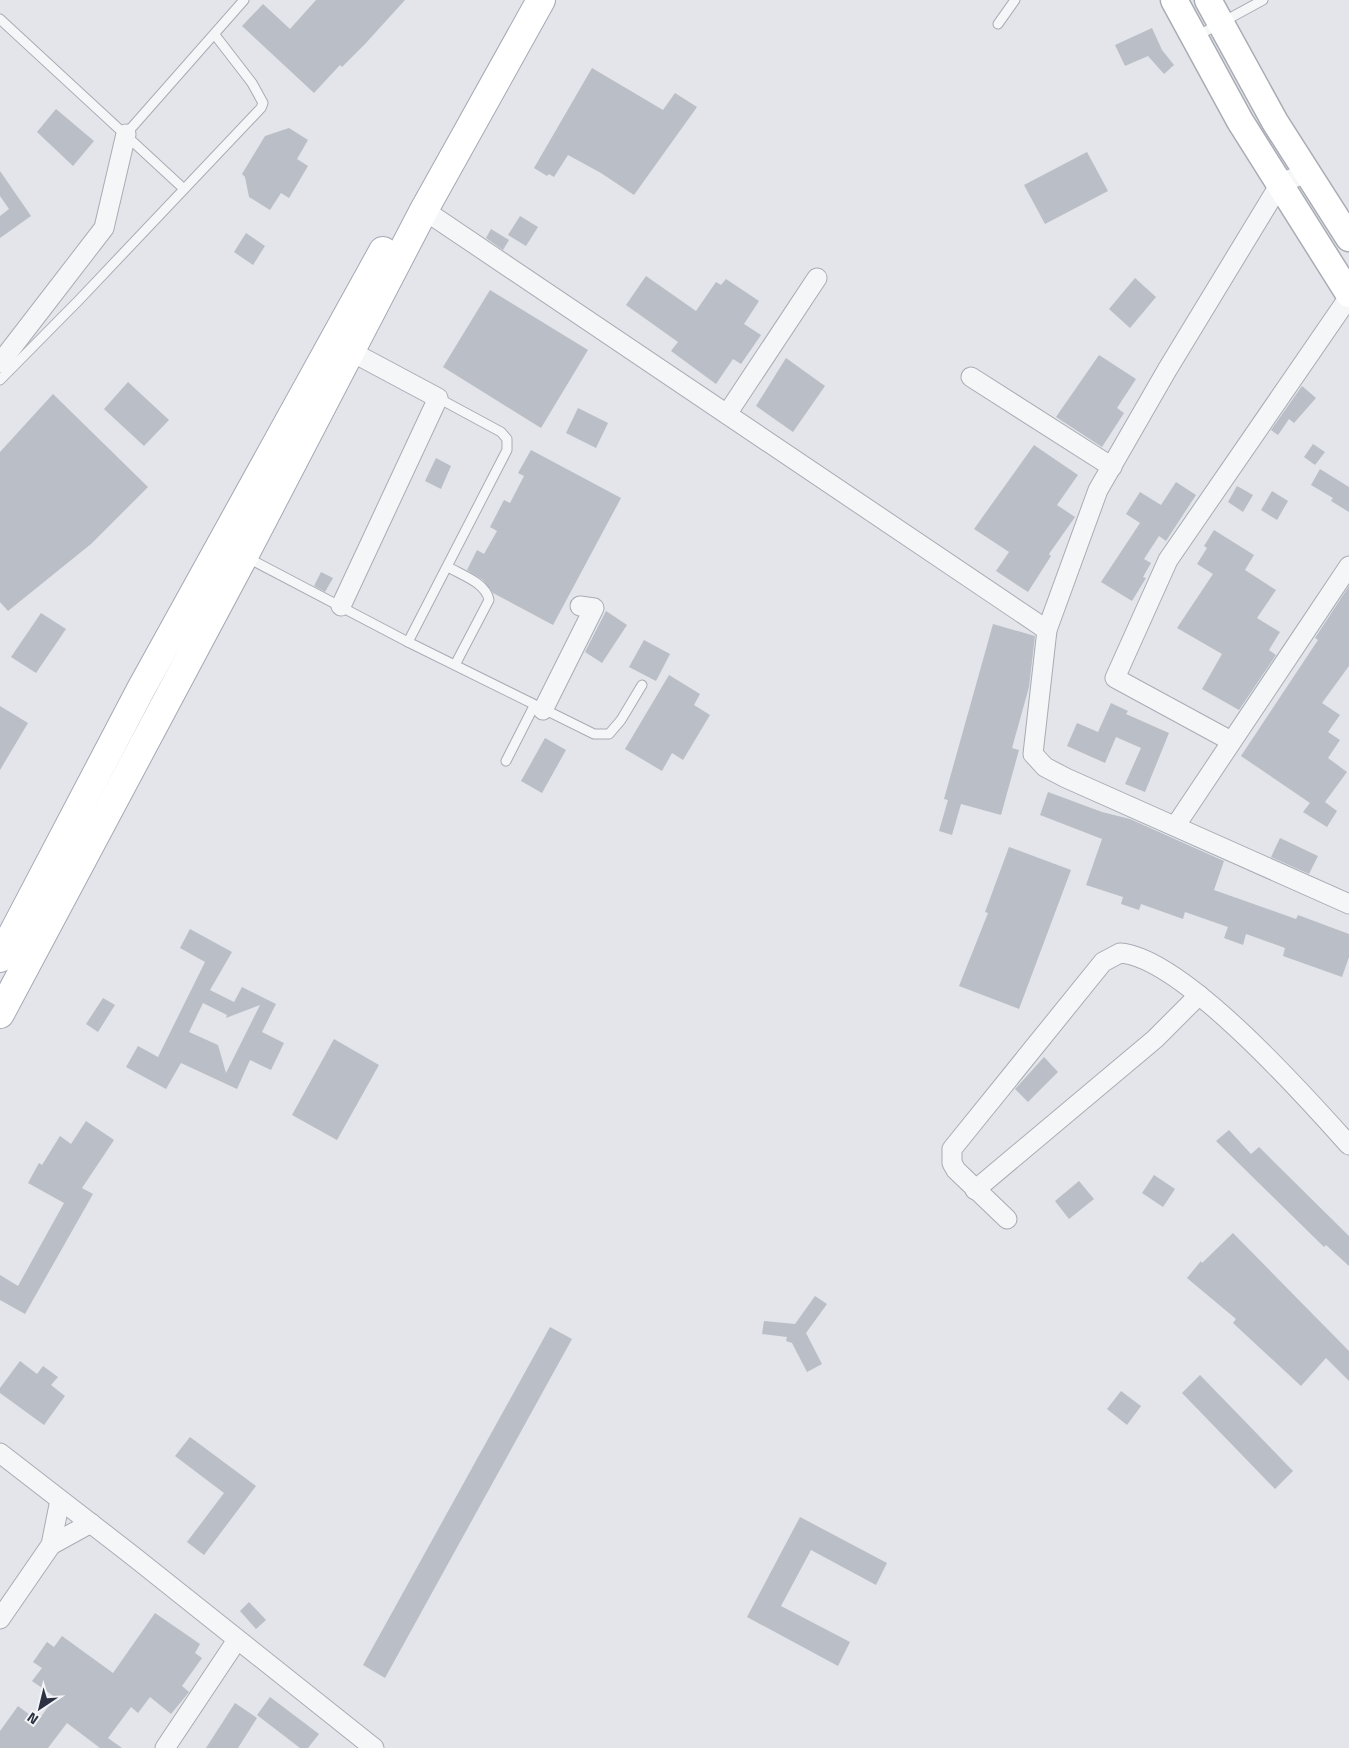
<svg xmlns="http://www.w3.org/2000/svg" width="1349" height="1748" viewBox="0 0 1349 1748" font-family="'Titillium Web',sans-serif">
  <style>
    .building { fill: #babec6; fill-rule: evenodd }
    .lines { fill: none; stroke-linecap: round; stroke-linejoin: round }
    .lane-casing { stroke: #a8acb4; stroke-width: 11 }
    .street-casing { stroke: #a8acb4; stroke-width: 21 }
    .secondary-casing { stroke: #a8acb4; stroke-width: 29 }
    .primary-casing { stroke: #a3a9b5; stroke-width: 30 }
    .lane { stroke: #f5f6f8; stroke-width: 9 }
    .street { stroke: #f5f6f8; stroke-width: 19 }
    .secondary { stroke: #fff; stroke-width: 26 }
    .primary { stroke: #fff; stroke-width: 28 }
  </style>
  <rect width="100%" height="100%" fill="#e3e5ea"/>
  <g class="building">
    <path d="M316,0H405L365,44L342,67L340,65L314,93L242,26L263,4L290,29Z"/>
    <path d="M1152,28L1162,50L1174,65L1164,74L1148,56L1125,66L1115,45Z"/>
    <path d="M592,68L663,110L675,93L697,107L634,195L601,173L568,155L554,177L549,174L547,176L534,168Z"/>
    <path d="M56,109L94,141L73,166L37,132Z"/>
    <path d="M289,128L308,140L297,159L308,166L289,198L281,193L270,210L249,197L245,177L242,174L265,136Z"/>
    <path d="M1087,152L1108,191L1045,224L1024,185Z"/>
    <path d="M0,171L31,216L0,238V216L9,209L0,196Z"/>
    <path d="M520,216L538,227L526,246L508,235Z"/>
    <path d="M491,229L509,240L503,250L486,238Z"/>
    <path d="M246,233L265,246L253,265L234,252Z"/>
    <path d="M646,276L696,311L716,282L721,285L726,279L759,301L744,324L761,335L741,364L733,359L716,384L671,351L678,342L626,305Z"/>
    <path d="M1135,278L1156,297L1130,328L1109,309Z"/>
    <path d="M490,290L588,350L541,428L443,367Z"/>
    <path d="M1099,355L1136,379L1117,408L1124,413L1102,447L1056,417Z"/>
    <path d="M786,358L825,386L793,432L756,406Z"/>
    <path d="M128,382L169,420L144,446L104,409Z"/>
    <path d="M1302,386L1316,398L1294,423L1289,419L1278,435L1271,430Z"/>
    <path d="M53,394L148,487L91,544L8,611L0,602V452Z"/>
    <path d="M578,408L608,423L596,448L566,433Z"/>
    <path d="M1313,444L1325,452L1315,465L1304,457Z"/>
    <path d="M1034,445L1078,475L1057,505L1075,517L1049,554L1051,556L1028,592L996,571L1009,552L974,529Z"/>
    <path d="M531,450L621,498L553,625L493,593L483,580L467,570L477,550L484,554L497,531L490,527L504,500L510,503L524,476L518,473Z"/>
    <path d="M436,458L451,466L441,489L425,481Z"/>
    <path d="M1320,469L1349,487V512L1331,501L1333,498L1311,485Z"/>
    <path d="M1176,482L1196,495L1166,541L1159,536L1144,559L1151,563L1143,577L1146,578L1132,601L1101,582L1140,523L1126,514L1140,492L1161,505Z"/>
    <path d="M1237,486L1253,495L1243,512L1228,502Z"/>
    <path d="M1272,491L1288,501L1277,520L1261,510Z"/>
    <path d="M1214,530L1254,555L1245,570L1276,590L1257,618L1280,632L1269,650L1276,655L1239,710L1202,689L1222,654L1177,628L1213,574L1197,564L1207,548L1204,546Z"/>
    <path d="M321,572L333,578L325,592L314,586Z"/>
    <path d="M1349,586V666L1322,703L1340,715L1328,732L1340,740L1328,758L1347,772L1325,802L1337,811L1327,827L1303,812L1310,803L1241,756L1318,640L1315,638Z"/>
    <path d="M606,611L627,625L602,663L585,652Z"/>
    <path d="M41,613L66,629L36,673L11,657Z"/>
    <path d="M993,624L1035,636L1029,687L1012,748L1019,750L1001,815L961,804L952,835L939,831L948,800L944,799Z"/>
    <path d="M644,640L670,654L656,681L629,667Z"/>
    <path d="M669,675L700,694L694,705L710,715L683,760L672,753L662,771L625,749Z"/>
    <path d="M1111,703L1128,711L1126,714L1169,733L1145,792L1125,784L1141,748L1116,737L1105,763L1067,746L1077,723L1098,732Z"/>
    <path d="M0,706L28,723L0,770Z"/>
    <path d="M545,738L566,750L542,793L521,781Z"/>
    <path d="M1048,792L1102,812L1130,819L1224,861L1214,890L1296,919L1298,915L1349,934V957L1342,977L1283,956L1285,948L1246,934L1243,945L1224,938L1228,927L1185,912L1183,919L1141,904L1139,910L1121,904L1123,897L1086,885L1102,839L1040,815Z"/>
    <path d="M1280,838L1318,856L1309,874L1271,857Z"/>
    <path d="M1009,847L1071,870L1019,1009L959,986L988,913L985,912Z"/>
    <path d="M190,929L232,952L210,990L234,1002L242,987L276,1004L262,1032L284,1043L271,1070L250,1060L237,1089L181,1063L166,1089L126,1067L138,1046L158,1057L205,962L180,948ZM203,1003L227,1015L226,1018L260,1005L226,1073L218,1045L189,1032Z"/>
    <path d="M103,998L115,1005L98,1032L86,1024Z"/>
    <path d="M334,1039L379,1065L337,1140L292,1115Z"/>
    <path d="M1044,1057L1058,1072L1028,1102L1015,1089Z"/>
    <path d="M86,1121L114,1140L82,1188L93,1194L25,1314L0,1300V1275L18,1286L64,1203L28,1183L39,1163L42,1165L60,1136L71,1144Z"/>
    <path d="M1229,1130L1251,1154L1259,1147L1349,1236V1266L1326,1245L1324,1247L1216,1141Z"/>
    <path d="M1154,1175L1175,1189L1163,1207L1142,1193Z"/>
    <path d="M1079,1181L1094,1199L1069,1219L1055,1201Z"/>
    <path d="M1233,1233L1349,1351V1381L1326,1358L1301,1386L1233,1323L1236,1319L1187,1278L1201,1261L1202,1263Z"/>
    <path d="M815,1296L827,1304L806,1333L822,1364L807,1372L792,1343L786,1341L787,1337L762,1334L764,1321L795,1324Z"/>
    <path d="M550,1327L572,1339L385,1678L363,1665Z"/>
    <path d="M20,1361L37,1374L43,1366L58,1377L51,1385L65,1396L44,1425L0,1393V1388Z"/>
    <path d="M1200,1375L1293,1471L1275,1489L1182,1393Z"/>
    <path d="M1121,1391L1141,1406L1127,1425L1107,1409Z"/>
    <path d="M190,1437L256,1486L204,1555L187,1542L224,1493L175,1456Z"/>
    <path d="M800,1517L887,1563L876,1585L811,1550L781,1606L850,1642L838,1666L747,1617Z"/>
    <path d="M249,1602L266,1620L256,1629L240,1611Z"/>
    <path d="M155,1613L200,1644L195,1653L202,1658L182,1686L189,1692L171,1714L150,1697L138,1713L131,1707L108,1738L122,1748H100L67,1723L48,1748H0V1731L18,1706L38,1721L55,1697L32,1681L42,1668L33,1662L47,1642L54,1647L62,1636L113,1673Z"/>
    <path d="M270,1697L319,1734L308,1748H300L257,1715Z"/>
    <path d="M235,1703L257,1718L238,1748H206Z"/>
  </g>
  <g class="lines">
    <defs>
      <g id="lane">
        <path d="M0,19L184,189"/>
        <path d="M998,24L1015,0"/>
        <path d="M1197,36L1263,0"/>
        <path d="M126,134L244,0"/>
        <path d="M0,380L79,300L261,108L263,103L252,83L215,35"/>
        <path d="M246,557L408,642L594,734H609L621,720L642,685"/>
        <path d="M448,567C462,575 486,583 489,600L456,663"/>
        <path d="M408,642L507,450V439L501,432L438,398"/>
        <path d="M506,761L534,706"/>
      </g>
      <g id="street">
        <path d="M1307,172L1280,184L1167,370L1098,490L1047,630L1033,754L1045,767L1066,778L1349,904"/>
        <path d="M424,210L1047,630"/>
        <path d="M0,363L104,228L126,134"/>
        <path d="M971,377L1112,467"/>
        <path d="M727,414L817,278"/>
        <path d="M341,606L438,398L352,352"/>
        <path d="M543,710L594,608L580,606"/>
        <path d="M1231,741L1115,678L1168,560L1349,297"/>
        <path d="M1176,825L1349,566"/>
        <path d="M975,1190L1155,1039L1199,995"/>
        <path d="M1007,1219L956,1170L952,1163V1149L1103,962L1120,953C1182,957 1306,1097 1349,1145"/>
        <path d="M0,1453L133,1556L374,1748"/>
        <path d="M51,1545L91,1523"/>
        <path d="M0,1619L51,1545L60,1500"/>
        <path d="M165,1748L237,1640"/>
      </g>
      <g id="secondary">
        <path d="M1174,0L1240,121L1349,294"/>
        <path d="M1208,0L1275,122L1349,238"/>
      </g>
      <g id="primary">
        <path d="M0,958L141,689L383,251"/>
        <path d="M0,1014L244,556L424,210L541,0"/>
      </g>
    </defs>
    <use href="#lane" class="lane-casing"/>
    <use href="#street" class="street-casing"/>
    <use href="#secondary" class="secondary-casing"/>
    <use href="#primary" class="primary-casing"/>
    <use href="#lane" class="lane"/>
    <use href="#street" class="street"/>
    <use href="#secondary" class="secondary"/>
    <use href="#primary" class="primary"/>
  </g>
  <g transform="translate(40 1708) rotate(215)" stroke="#f2f4f7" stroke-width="4" paint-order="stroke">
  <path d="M0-4L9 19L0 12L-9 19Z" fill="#2c3241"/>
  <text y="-8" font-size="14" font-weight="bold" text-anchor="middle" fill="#2c3241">N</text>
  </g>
</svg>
